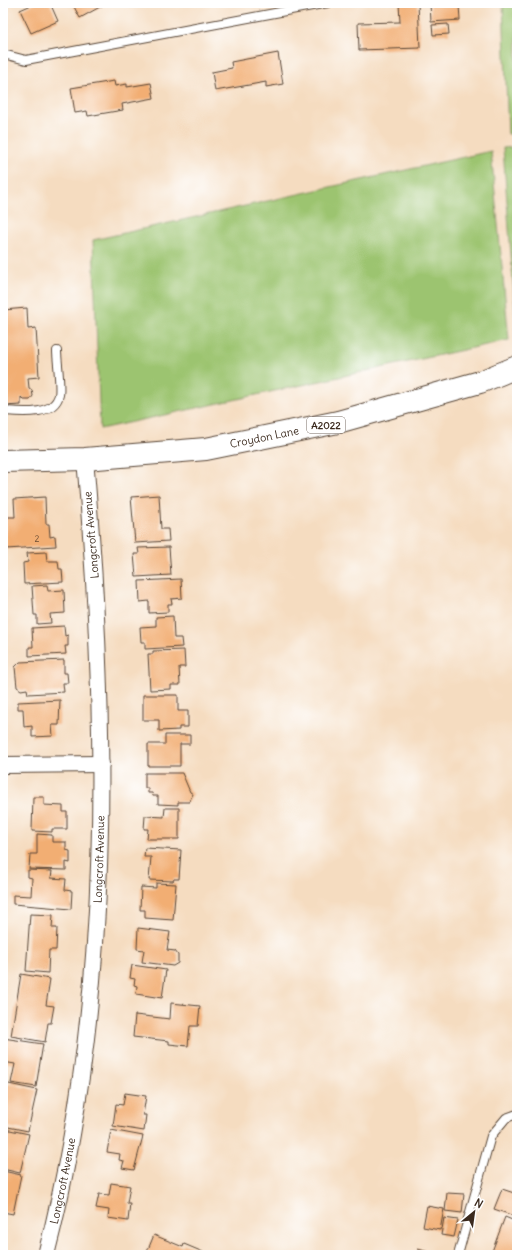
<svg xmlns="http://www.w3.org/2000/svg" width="520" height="1258" viewBox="0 0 520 1258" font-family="Delius,sans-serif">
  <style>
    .green { fill: #9cc46f; stroke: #6c7746 }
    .building { fill: #f2ae73 }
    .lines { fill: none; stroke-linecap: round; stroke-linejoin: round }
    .lane-casing { stroke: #574536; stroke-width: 10 }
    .street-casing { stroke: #574536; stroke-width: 18 }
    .primary-casing { stroke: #574536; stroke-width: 24 }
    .lane { stroke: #fff; stroke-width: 8 }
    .street { stroke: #fff; stroke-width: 16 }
    .primary { stroke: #fff; stroke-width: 22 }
    .labels { text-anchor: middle; stroke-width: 3; stroke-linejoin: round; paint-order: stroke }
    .number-label { font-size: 9px; fill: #694b33 }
    .shield { fill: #fff; stroke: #766a62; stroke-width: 1 }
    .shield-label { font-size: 10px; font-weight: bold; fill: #3b2a1e }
    .street-label { font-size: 11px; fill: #3b2a1e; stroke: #fff }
  </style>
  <rect width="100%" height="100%" fill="#fff"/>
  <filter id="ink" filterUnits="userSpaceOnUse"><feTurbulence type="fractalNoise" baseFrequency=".025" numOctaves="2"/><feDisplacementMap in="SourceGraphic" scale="8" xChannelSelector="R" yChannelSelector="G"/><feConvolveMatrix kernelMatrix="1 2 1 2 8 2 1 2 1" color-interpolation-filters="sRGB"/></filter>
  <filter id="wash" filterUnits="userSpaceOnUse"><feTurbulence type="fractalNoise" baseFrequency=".012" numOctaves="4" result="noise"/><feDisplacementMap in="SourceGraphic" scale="16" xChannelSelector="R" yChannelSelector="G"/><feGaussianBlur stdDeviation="0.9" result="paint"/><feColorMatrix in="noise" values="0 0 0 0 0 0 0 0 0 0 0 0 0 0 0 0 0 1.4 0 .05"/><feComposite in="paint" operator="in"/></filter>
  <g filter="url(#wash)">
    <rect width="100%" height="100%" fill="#f5dcc0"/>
    <g class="green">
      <path d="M503,3H517V134H508Z"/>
      <path d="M517,147V336L503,148Z"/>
      <path d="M491,151L509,340L100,429L93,240Z"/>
    </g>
    <g id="blocks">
      <g class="building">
        <path d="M36,3H50L58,21L31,33L20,10Z"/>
        <path d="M72,3H107L80,18Z"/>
        <path d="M399,3H418L420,48L359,50L358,23L400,22Z"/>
        <path d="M430,3H449L450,6L459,5L460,20L431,22Z"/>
        <path d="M448,24L449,34L433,35L432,25Z"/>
        <path d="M278,53L283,84L266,87V82L215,91L212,72L232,68L231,62Z"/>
        <path d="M114,81L115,86L127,84V87L151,83L154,98L122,104L123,110L88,116L87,111L75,113L71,88Z"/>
        <path d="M27,308L28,329L36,328L39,377L28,378L29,388L32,390L33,396L30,400H24L21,397V405L3,406V310Z"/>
        <path d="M159,495L161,529H168L169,541L135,543L131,497Z"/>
        <path d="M45,497L46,524H49L50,537L55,536L56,546L6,549L5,517H15L14,499Z"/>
        <path d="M169,547L171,575L136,577L134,554H139L138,548Z"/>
        <path d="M46,552L47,561H58L59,569H62L63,582L24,584L23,563L28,562L27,553Z"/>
        <path d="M181,579L182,598L171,599L172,604H168V612L149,613V601L140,602L139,581Z"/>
        <path d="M47,585L48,591L64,590L65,613L50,614L51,623L37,624V615H34L32,586Z"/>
        <path d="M173,616L174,638H181L182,647L145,649V642H141L140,627L156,626V617Z"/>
        <path d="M64,626L65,636L68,635V646H65L66,654L29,656V647H33L32,628Z"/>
        <path d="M184,650L185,667H179L180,685H171V689L150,690L148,654H153V651Z"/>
        <path d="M64,660V673H67L68,683H63L64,692L28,694L27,689L21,690L17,687L15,667L20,662Z"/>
        <path d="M143,695H178V711H188V727H179V730L159,731V720H143Z"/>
        <path d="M60,700L59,725H52L53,736L32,737V726L24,727L23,709H18V702Z"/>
        <path d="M165,735H190V744H180V766H148V744H165Z"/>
        <path d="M145,773H182L190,792L193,794L189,802H178V805L158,804V796H153L152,793H148V788H145Z"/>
        <path d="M33,797H44V805L63,806V812H67V829H52V832L32,831Z"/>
        <path d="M165,808H179V839H147L148,829H144L145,816L164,817Z"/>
        <path d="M37,834L52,835V842H66V850L70,851V863L66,862V870L29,869L30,854H37Z"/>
        <path d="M145,848L181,850L179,879H174L173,881L149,880L151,857H144Z"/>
        <path d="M28,870L52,871L51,878L66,879L65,890L72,891L71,909L13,904V895L31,896L32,878L28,877Z"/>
        <path d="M156,883L176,884L173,920L145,918V910H140L141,887L156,888Z"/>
        <path d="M30,914L53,915L52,928H57L56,950H49L48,973L26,971Z"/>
        <path d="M138,928L170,932L167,950L175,951L178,955V963L173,966L142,962L144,950L137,949Z"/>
        <path d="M132,965L166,970L162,998L136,994L137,986L134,985L135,979L130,978Z"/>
        <path d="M21,974L50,979L46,1005L54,1006L51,1023H48L45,1042L11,1036Z"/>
        <path d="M171,1003L200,1006L198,1026H190L188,1046L169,1044V1041L133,1037L135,1015L170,1019Z"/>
        <path d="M3,1038L43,1044L36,1087L11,1083L15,1064L3,1062Z"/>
        <path d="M4,1083L37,1090L28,1131L3,1126Z"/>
        <path d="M125,1093L146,1096L143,1115H146L144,1131L113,1126L116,1104L123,1105Z"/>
        <path d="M5,1129L29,1134L20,1173L3,1169Z"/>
        <path d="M111,1130L143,1136L134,1170L122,1168L124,1161L119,1160L120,1154L107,1152Z"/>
        <path d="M3,1171L21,1175L13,1214L3,1212Z"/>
        <path d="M111,1183L130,1186L127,1203H130L128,1221L108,1218L109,1210L96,1208L99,1194L109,1195Z"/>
        <path d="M502,1189L517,1194V1207L514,1216L494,1209Z"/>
        <path d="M447,1193L464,1194L462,1213L445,1211Z"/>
        <path d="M427,1206L444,1209L440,1230L423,1227Z"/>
        <path d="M505,1217L517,1222V1255L491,1254Z"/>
        <path d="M444,1218L458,1220L454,1237L441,1235Z"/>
        <path d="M154,1235L183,1247L184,1244L203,1252L202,1255H154L147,1252Z"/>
        <path d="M418,1249L436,1254V1255H416Z"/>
      </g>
    </g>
  </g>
  <g filter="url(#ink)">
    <use href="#blocks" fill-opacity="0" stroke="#574536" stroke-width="1"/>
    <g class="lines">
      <defs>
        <g id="lane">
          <path d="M3,54L26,60L328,3"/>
          <path d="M3,411C19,412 54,417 59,395C61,387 57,360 57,351"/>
          <path d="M458,1255L491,1136L506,1118L517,1114"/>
        </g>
        <g id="street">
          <path d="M3,765L101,764"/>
          <path id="s1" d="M46,1255C113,996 108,724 85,459"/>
        </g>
        <g id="primary">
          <path id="s2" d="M3,461L85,459L206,449L338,422L480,382L517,367"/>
        </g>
      </defs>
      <use href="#lane" class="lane-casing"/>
      <use href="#street" class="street-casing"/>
      <use href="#primary" class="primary-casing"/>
      <use href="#lane" class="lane"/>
      <use href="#street" class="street"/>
      <use href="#primary" class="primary"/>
    </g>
  </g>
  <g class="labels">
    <g class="number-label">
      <text x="37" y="542">2</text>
    </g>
    <rect class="shield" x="307" y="417" width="38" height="16" rx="3"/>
    <g class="shield-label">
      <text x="326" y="429">A2022</text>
    </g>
    <g class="street-label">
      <text dy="4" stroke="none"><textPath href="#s2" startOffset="263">Croydon Lane</textPath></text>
      <text transform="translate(91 535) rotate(-95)" y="4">Longcroft Avenue</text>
      <text dy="4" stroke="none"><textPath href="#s1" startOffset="400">Longcroft Avenue</textPath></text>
      <text dy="4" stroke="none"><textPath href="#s1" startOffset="76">Longcroft Avenue</textPath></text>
    </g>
  </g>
  <rect width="520" height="1258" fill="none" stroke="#fff" stroke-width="16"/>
  <g transform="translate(474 1212) rotate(29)" stroke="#ffffff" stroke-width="3" paint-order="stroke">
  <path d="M0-3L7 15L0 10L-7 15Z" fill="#3b2a1e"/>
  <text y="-6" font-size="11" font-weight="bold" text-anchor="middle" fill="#3b2a1e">N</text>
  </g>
</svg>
